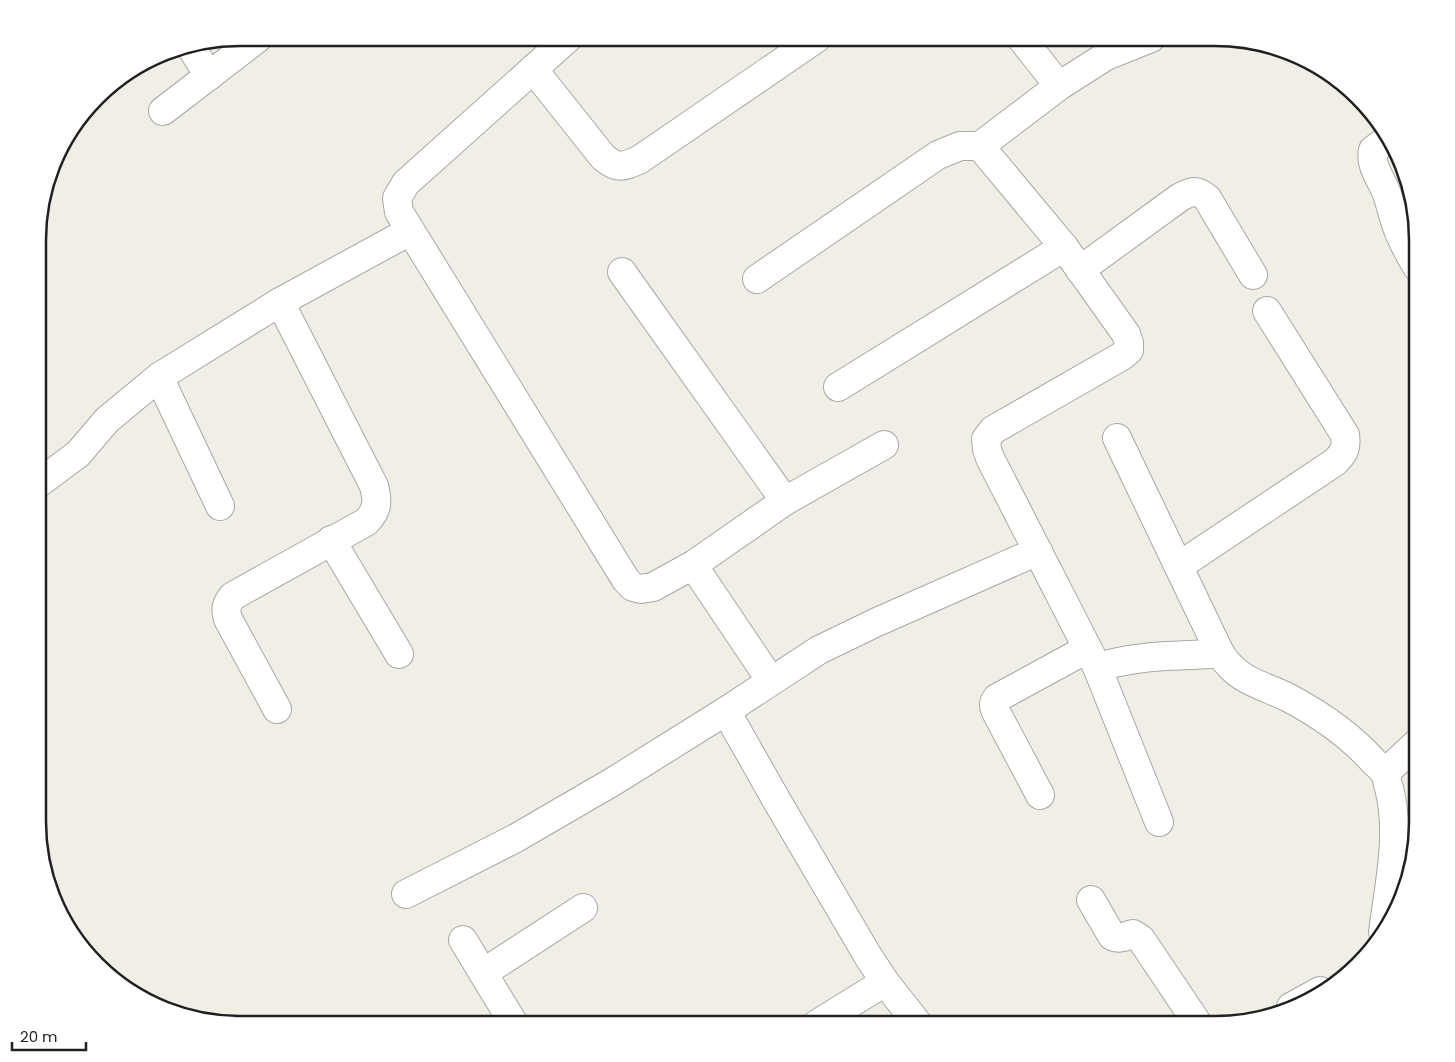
<svg xmlns="http://www.w3.org/2000/svg" width="1455" height="1062" viewBox="0 0 1455 1062" font-family="Poppins,sans-serif">
  <style>
    .lines { fill: none; stroke-linecap: round; stroke-linejoin: round }
    .street-casing { stroke: #a7a7a7; stroke-width: 30 }
    .street { stroke: #fff; stroke-width: 28 }
    .rim { fill: none; stroke: #202020; stroke-width: 2.5 }
  </style>
  <rect width="100%" height="100%" fill="#f1eee6"/>
  <g class="lines">
    <defs>
      <g id="street">
        <path d="M568,38L406,183L397,198L399,212L626,580L633,587L641,589L653,587L693,565L785,501L622,272"/>
        <path d="M1021,38L1059,86"/>
        <path d="M191,47L209,76"/>
        <path d="M533,69L603,157C617,169 622,167 639,160L817,38"/>
        <path d="M163,111L258,38"/>
        <path d="M1388,139L1373,150C1369,165 1382,180 1387,194C1390,203 1392,212 1395,221C1400,237 1408,252 1417,267"/>
        <path d="M980,146L1059,86L1106,56L1151,38"/>
        <path d="M1080,270L1179,198C1191,191 1196,189 1207,198L1253,275"/>
        <path d="M757,279L938,155L960,146H980L1064,247L1126,334L1129,343V350L1122,356L993,430L986,439L987,449L990,458L1097,667L1159,822"/>
        <path d="M159,377L220,506"/>
        <path d="M838,387L1064,247"/>
        <path d="M1117,438L1220,653"/>
        <path d="M39,483L78,454L107,420L159,377L280,302L410,231"/>
        <path d="M785,501L884,445"/>
        <path d="M331,540L399,654"/>
        <path d="M693,565L771,681"/>
        <path d="M1179,566L1335,462C1344,453 1347,448 1345,435L1267,311"/>
        <path d="M1097,667C1120,661 1142,657 1166,656C1184,655 1202,655 1220,653C1238,682 1261,684 1289,698C1321,715 1350,735 1374,762C1378,765 1382,769 1385,773C1387,777 1387,783 1389,788C1401,834 1389,885 1383,932"/>
        <path d="M277,709L228,619C225,609 226,604 233,596L366,522C378,510 378,502 374,486L280,302"/>
        <path d="M726,711L777,801L868,956L885,982L918,1024"/>
        <path d="M1385,773L1417,743"/>
        <path d="M1040,795L996,712C994,707 992,704 997,698L1087,649"/>
        <path d="M406,894L516,838L614,781L726,711L819,650L877,622L1038,551"/>
        <path d="M1091,900L1112,936C1120,940 1125,936 1133,934L1141,939L1198,1024"/>
        <path d="M463,940L514,1024"/>
        <path d="M483,973L583,908"/>
        <path d="M1291,1007L1320,991"/>
        <path d="M817,1024L885,982"/>
      </g>
    </defs>
    <use href="#street" class="street-casing"/>
    <use href="#street" class="street"/>
  </g>
  <path d="M0 0H1455V1062H0ZM240 46H1215A194 194 0 0 1 1409 240V822A194 194 0 0 1 1215 1016H240A194 194 0 0 1 46 822V240A194 194 0 0 1 240 46Z" fill="#fff" fill-rule="evenodd"/>
  <path class="rim" d="M240 46H1215A194 194 0 0 1 1409 240V822A194 194 0 0 1 1215 1016H240A194 194 0 0 1 46 822V240A194 194 0 0 1 240 46Z"/>
  <path d="M12 1042v8h74v-8" fill="none" stroke="#202020" stroke-width="2.5"/>
  <text x="20" y="1042" font-size="15" fill="#202020" stroke="#ffffff" stroke-width="4" paint-order="stroke">20 m</text>
</svg>
